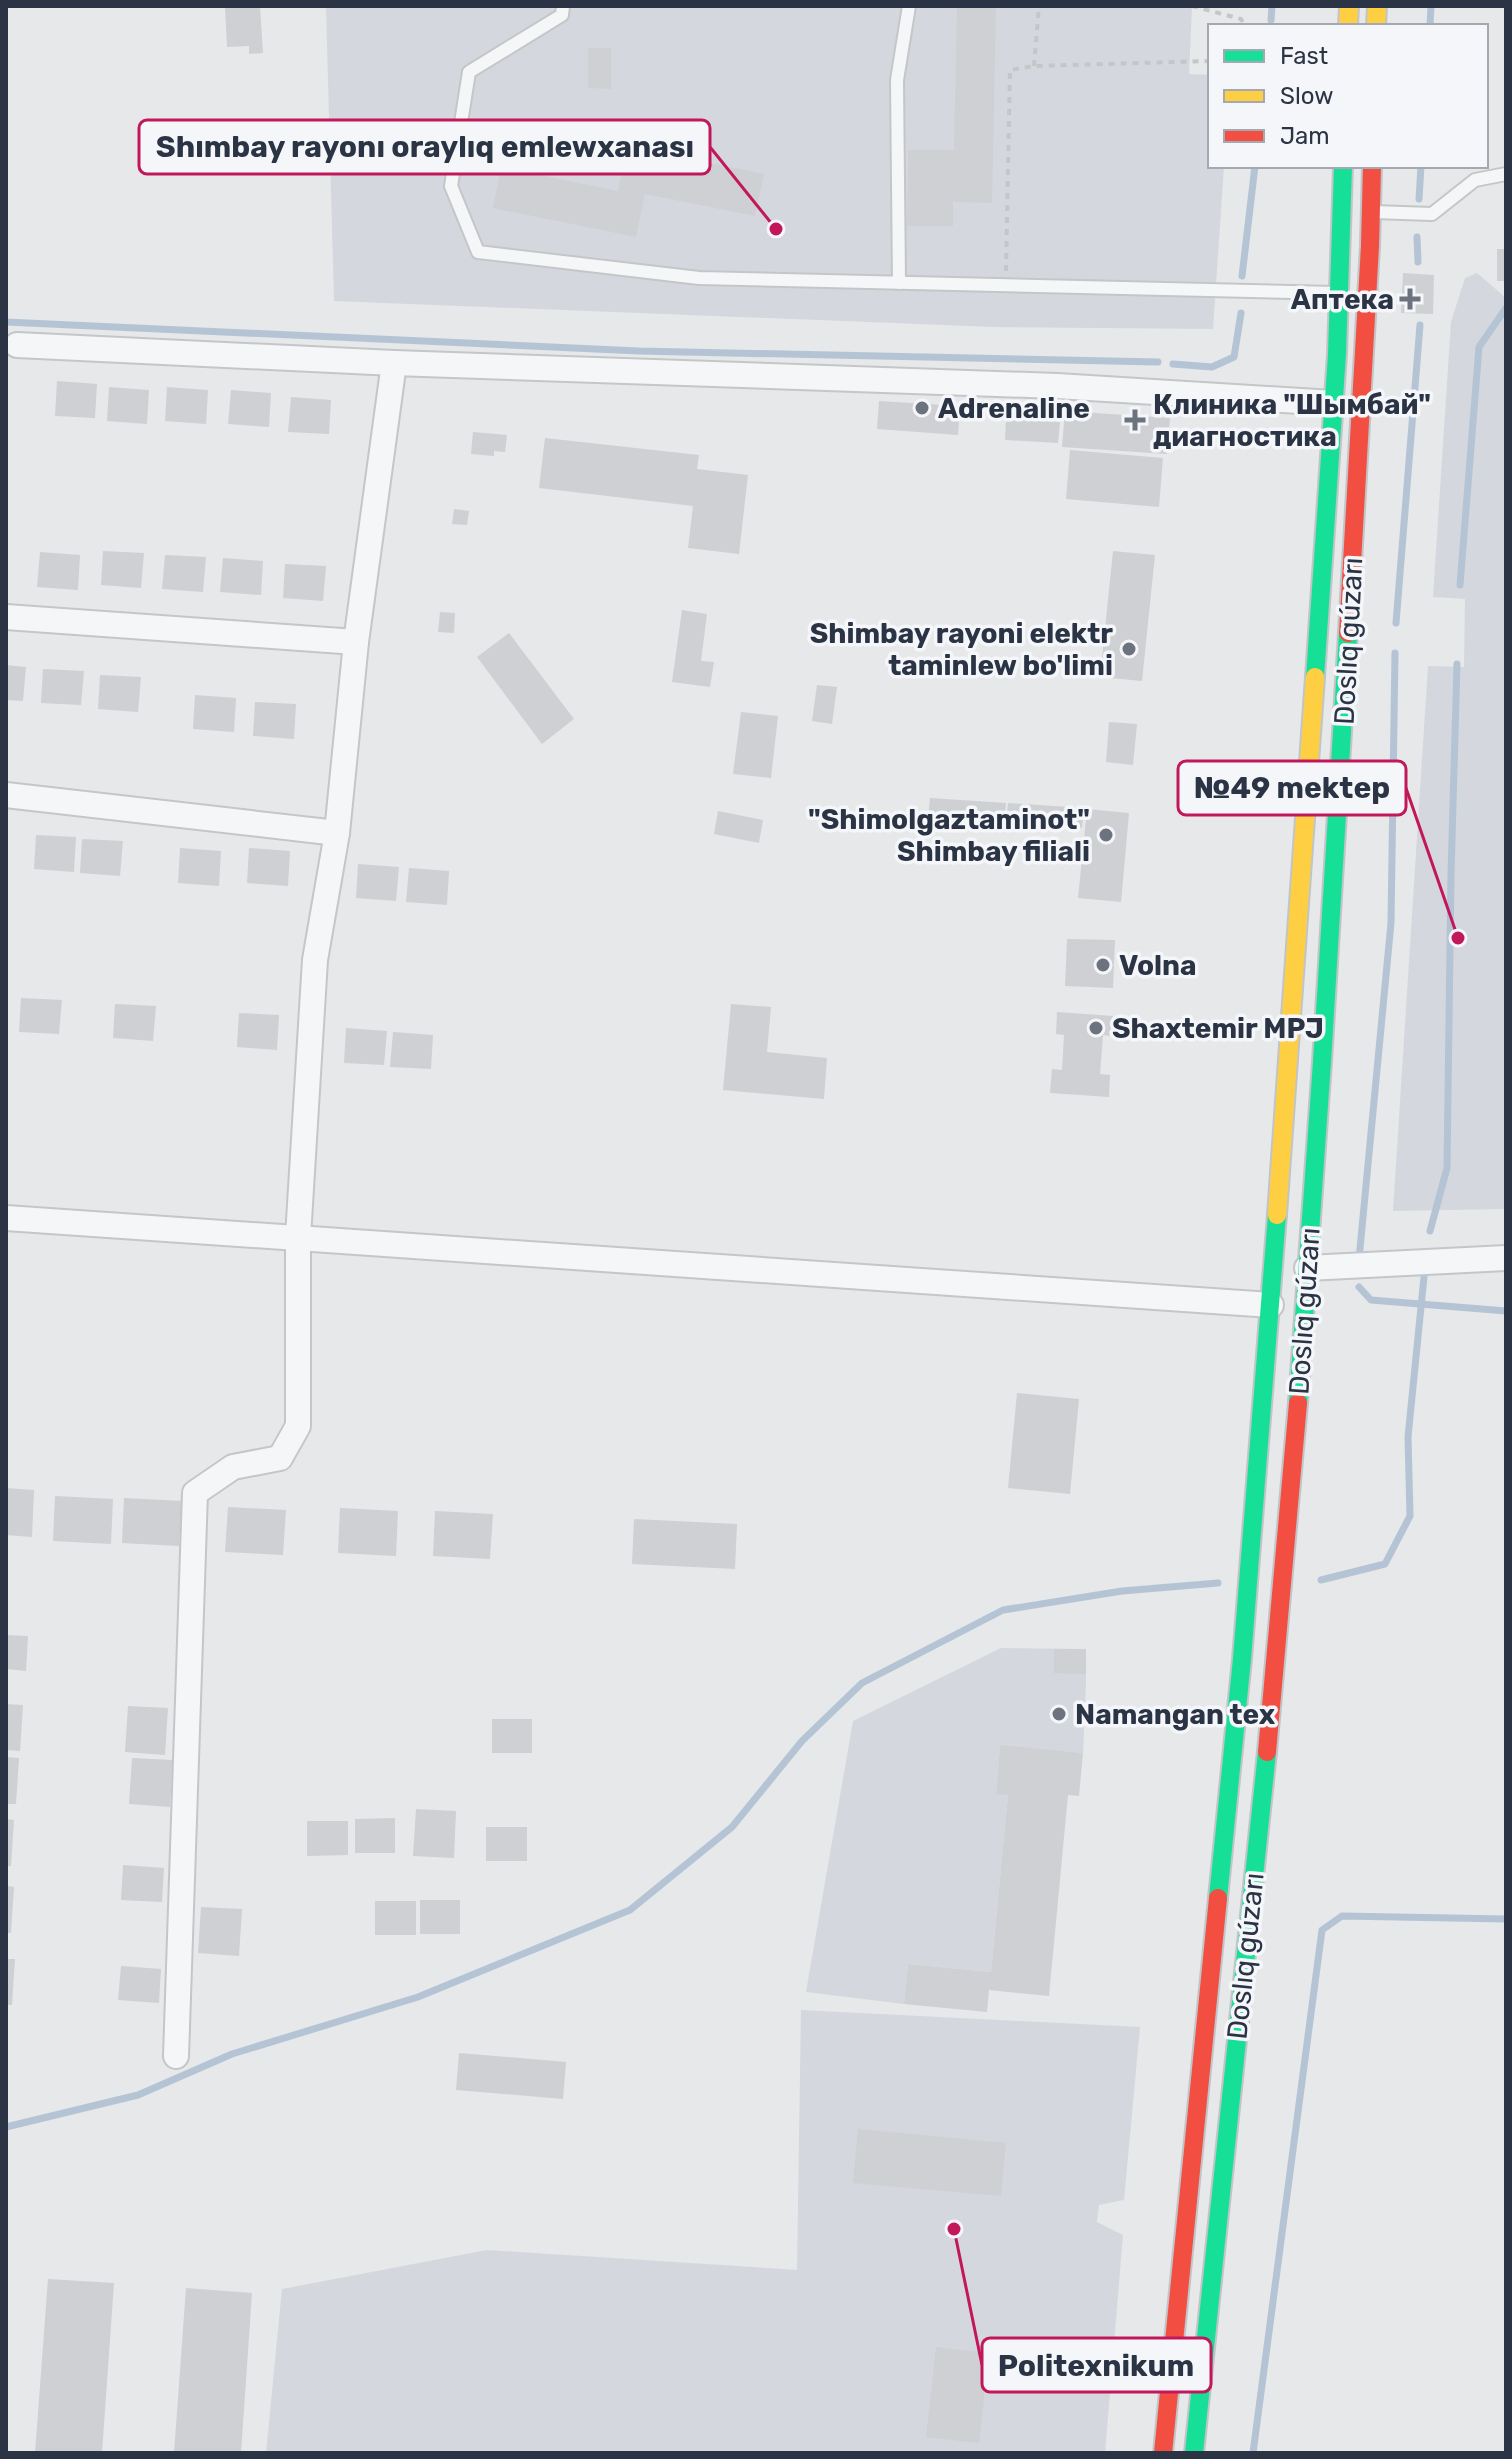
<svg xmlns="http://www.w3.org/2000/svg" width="1512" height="2459" viewBox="0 0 1512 2459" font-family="Rubik,sans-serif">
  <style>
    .built { fill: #d4d7dd }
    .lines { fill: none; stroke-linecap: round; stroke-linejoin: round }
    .stream { stroke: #b4c4d5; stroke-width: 7 }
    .building { fill: #ced0d3 }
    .lane-casing { stroke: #c4c6c8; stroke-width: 16 }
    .street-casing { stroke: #c4c6c8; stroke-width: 28 }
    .fast-casing { stroke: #c2c5c8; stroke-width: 22 }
    .slow-casing { stroke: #c2c5c8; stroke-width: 22 }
    .jam-casing { stroke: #c2c5c8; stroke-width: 22 }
    .path { stroke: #c5c6ca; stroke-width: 4; stroke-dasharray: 6 6; stroke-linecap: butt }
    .lane { stroke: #f5f6f7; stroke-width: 12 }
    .street { stroke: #f5f6f7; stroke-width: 24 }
    .fast { stroke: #16e098; stroke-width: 18 }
    .slow { stroke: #ffcf43; stroke-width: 18 }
    .jam { stroke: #f24e42; stroke-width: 18 }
    .poi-dot { fill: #6c737f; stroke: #f4f6f9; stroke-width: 3 }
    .labels { text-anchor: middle; stroke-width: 7; stroke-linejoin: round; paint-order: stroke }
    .poi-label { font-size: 28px; font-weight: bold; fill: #2b3445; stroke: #f4f6f9; text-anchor: start }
    .street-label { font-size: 28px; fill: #2b3445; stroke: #f4f6f9 }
    .leader { fill: none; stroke: #c2185b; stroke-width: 3 }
    .callout-dot { fill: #c2185b; stroke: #f4f6f9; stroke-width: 3 }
    .callout { fill: #f4f6f9; stroke: #c2185b; stroke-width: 3 }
    .callout-label { font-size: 30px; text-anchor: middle; font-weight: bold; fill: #2b3445 }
  </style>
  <rect width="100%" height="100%" fill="#e6e8ea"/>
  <g class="built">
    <path d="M326,6H1192L1189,74L1210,75V166H1224L1213,329L994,327L334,301Z"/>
    <path d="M1477,273L1506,298V1209L1393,1211L1428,666L1464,667L1465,599L1433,597L1451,322L1465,278Z"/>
    <path d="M1001,1648L1086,1649V1683L1083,1753L1000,1746L996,1793L1008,1795L991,1972L908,1964L904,2004L806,1992L853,1721Z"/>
    <path d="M801,2010L1140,2027L1124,2200L1099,2205L1097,2222L1123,2235L1105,2453H266L282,2289L487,2250L797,2270Z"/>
  </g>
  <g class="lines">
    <g class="stream">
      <path d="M1271,20L1272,6"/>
      <path d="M1430,26L1431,6"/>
      <path d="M1419,199L1421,166"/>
      <path d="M1417,237L1418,262"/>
      <path d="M1242,276L1255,166"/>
      <path d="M6,322L639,351L1158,362"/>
      <path d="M1173,364L1212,367L1234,357L1241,313"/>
      <path d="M1460,585L1479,347L1506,308"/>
      <path d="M1396,623L1420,325"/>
      <path d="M1430,1231L1447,1168L1451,874L1457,664"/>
      <path d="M1359,1259L1391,923L1395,653"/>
      <path d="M1359,1287L1371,1300L1506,1311"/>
      <path d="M1321,1580L1385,1564L1410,1516L1408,1437L1424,1277"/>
      <path d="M6,2127L138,2095L232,2054L418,1997L630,1910L732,1827L802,1741L862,1683L1003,1610L1122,1591L1218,1583"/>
      <path d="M1253,2453L1322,1930L1342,1916L1506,1919"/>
    </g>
  </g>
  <g class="building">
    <path d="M225,6H260L263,53L249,54V46L227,47Z"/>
    <path d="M957,6H996L992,203L953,202V226H907L908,150H954Z"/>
    <path d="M588,48H611V89L588,88Z"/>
    <path d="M627,146L764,174L755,216L645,194L636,237L493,208L501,167L618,191Z"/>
    <rect x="1497" y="249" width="9" height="32"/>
    <path d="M1403,273L1434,275L1433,314L1401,313Z"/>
    <path d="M57,381L97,384L95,418L55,416Z"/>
    <path d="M109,387L149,390L147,424L107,421Z"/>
    <path d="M167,387L208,390L206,424L165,421Z"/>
    <path d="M231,390L271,393L269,427L228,424Z"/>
    <path d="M291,397L331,400L329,434L288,432Z"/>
    <path d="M879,401L960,406L958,435L877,429Z"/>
    <path d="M1065,411L1170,418L1167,454L1062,447Z"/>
    <path d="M1006,419L1060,422L1058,443L1005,440Z"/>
    <path d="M473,432L507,435L505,452L494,451V456L471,454Z"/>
    <path d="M545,438L699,455L697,469L748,475L739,554L688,548L693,506L539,488Z"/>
    <path d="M1070,450L1163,458L1159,507L1066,499Z"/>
    <path d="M454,509L469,511L467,525L452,524Z"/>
    <path d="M103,551L144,553L141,588L101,585Z"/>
    <path d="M1113,551L1155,555L1142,681L1100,677Z"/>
    <path d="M40,552L80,555L78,590L37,587Z"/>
    <path d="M165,555L206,557L203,592L162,589Z"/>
    <path d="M223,558L263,561L261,595L220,592Z"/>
    <path d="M285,564L326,566L323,601L283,598Z"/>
    <path d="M682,610L707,614L701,661L714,662L710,687L672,682Z"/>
    <path d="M440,612L455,613L454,633L438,632Z"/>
    <path d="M509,633L574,719L542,744L477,657Z"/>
    <path d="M6,665L26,667L23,701L6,700Z"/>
    <path d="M43,669L84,671L81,705L41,703Z"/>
    <path d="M100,675L141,677L138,712L98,709Z"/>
    <path d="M817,685L837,687L832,724L812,721Z"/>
    <path d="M195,695L236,698L234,732L193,729Z"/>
    <path d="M255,702L296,704L294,739L253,736Z"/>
    <path d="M741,712L778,716L771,778L733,774Z"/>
    <path d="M1109,722L1137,724L1133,765L1106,762Z"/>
    <path d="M930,798L1006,803L1004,823L928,818Z"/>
    <path d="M1008,803L1084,808L1082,828L1006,823Z"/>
    <path d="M1087,809L1129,813L1121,902L1078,898Z"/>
    <path d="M718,811L763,820L759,843L714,834Z"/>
    <path d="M36,835L76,837L74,872L34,869Z"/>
    <path d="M82,839L123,841L120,876L80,873Z"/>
    <path d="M180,848L221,851L219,886L178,883Z"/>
    <path d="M249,848L290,851L288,886L247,883Z"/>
    <path d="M358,864L399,867L396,901L356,898Z"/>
    <path d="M409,868L449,871L447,905L406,902Z"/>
    <path d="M1067,939L1115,940L1113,988L1065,986Z"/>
    <path d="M21,998L62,1000L59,1034L19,1032Z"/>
    <path d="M115,1004L156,1006L153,1041L113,1038Z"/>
    <path d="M731,1004L771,1007L767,1052L827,1058L824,1099L723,1090Z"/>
    <path d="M1057,1012L1113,1016L1111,1036L1103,1035L1100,1074L1110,1075L1109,1097L1050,1093L1052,1069L1062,1070L1064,1035L1056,1034Z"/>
    <path d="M239,1013L279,1015L277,1050L237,1047Z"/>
    <path d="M346,1028L387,1031L384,1065L344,1063Z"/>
    <path d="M393,1032L433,1035L431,1069L390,1067Z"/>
    <path d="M1017,1393L1079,1399L1070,1494L1008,1488Z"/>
    <path d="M6,1488L34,1490L32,1537L6,1535Z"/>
    <path d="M55,1496L113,1499L111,1544L53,1541Z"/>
    <path d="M124,1498L182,1501L179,1546L122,1543Z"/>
    <path d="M228,1507L286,1510L283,1555L225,1552Z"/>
    <path d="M340,1508L398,1511L396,1556L338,1553Z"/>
    <path d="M435,1511L493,1514L490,1559L433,1556Z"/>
    <path d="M634,1519L737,1524L735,1569L632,1564Z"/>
    <path d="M6,1635L28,1636L26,1671L6,1669Z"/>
    <path d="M1054,1649H1086V1674L1054,1673Z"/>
    <path d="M6,1704L23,1705L20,1751L6,1750Z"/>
    <path d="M128,1706L168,1708L165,1755L125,1752Z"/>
    <rect x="492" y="1719" width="40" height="34"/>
    <path d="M1000,1745L1083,1753L1079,1796L1068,1795L1049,1996L989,1990L987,2012L904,2004L908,1964L991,1972L1008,1795L996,1794Z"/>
    <path d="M6,1757L19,1758L16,1804H6Z"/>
    <path d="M132,1758L173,1760L170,1807L129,1804Z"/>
    <path d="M416,1809L456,1811L454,1858L413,1856Z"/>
    <path d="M395,1818V1853H355V1819Z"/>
    <path d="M6,1819L14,1820L11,1866H6Z"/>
    <path d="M307,1821H348V1855L307,1856Z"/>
    <rect x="486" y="1827" width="41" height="34"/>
    <path d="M123,1865L164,1868L162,1902L121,1900Z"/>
    <path d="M6,1886L14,1887L11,1933H6Z"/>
    <rect x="420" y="1900" width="40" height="34"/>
    <rect x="375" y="1901" width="41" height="34"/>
    <path d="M201,1907L242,1909L239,1956L198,1953Z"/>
    <path d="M6,1959H15L12,2005H6Z"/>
    <path d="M121,1966L161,1969L159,2003L118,2000Z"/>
    <path d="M459,2053L566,2062L563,2099L456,2090Z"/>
    <path d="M858,2129L1006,2143L1001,2196L853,2183Z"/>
    <path d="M48,2279L114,2283L102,2453H35Z"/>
    <path d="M186,2288L252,2293L241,2453H174Z"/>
    <path d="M936,2347L989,2353L979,2443L926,2437Z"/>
  </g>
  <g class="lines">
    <defs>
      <g id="lane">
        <path d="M563,6L562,15L469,72L451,186L478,252L699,278L1336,293"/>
        <path d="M1373,212L1432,214L1475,180L1506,174"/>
        <path d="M899,283L897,80L909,6"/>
      </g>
      <g id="street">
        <path d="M17,345L394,363L1057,386L1333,403"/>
        <path d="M6,617L356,642"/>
        <path d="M6,795L337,833"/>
        <path d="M6,1218L1271,1305"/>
        <path d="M1307,1268L1506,1258"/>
        <path d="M176,2056L195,1493L233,1467L280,1458L298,1426V1237L315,960L337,833L356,642L394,363"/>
      </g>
      <g id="fast">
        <path d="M1315,677L1337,354L1343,166"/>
        <path d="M1298,1403L1322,1062L1348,633"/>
        <path d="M1218,1898L1242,1659L1277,1215"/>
        <path d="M1194,2453L1267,1752"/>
      </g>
      <g id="slow">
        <path d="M1348,26L1349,6"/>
        <path d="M1376,26L1377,6"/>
        <path d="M1277,1215L1315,677"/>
      </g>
      <g id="jam">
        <path d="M1348,633L1370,246L1372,166"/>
        <path d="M1267,1752L1298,1403"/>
        <path d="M1163,2453L1218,1898"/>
      </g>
    </defs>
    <use href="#lane" class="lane-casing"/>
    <use href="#street" class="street-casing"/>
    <use href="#fast" class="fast-casing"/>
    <use href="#slow" class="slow-casing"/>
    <use href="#jam" class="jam-casing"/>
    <g class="path">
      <path d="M1192,6L1241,19L1245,26"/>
      <path d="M1034,66L1039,6"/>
      <path d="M1006,271L1010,70L1034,66L1210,61"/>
    </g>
    <use href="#lane" class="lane"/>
    <use href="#street" class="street"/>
    <use href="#fast" class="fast"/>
    <use href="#slow" class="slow"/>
    <use href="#jam" class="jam"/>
  </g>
  <g class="poi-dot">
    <path d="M1406 287h8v8h8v8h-8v8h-8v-8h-8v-8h8z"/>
    <circle cx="922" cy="408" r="8"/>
    <path d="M1131 408h8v8h8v8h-8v8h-8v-8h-8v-8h8z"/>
    <circle cx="1129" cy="649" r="8"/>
    <circle cx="1106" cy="835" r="8"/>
    <circle cx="1103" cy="965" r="8"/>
    <circle cx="1096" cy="1028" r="8"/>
    <circle cx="1059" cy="1714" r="8"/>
  </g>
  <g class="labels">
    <g class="poi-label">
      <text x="1394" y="309" text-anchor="end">Аптека</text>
      <text x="1153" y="414">Клиника "Шымбай"<tspan x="1153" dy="32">диагностика</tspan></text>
      <text x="938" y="418">Adrenaline</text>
      <text x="1113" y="643" text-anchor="end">Shimbay rayoni elektr<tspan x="1113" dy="32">taminlew bo'limi</tspan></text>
      <text x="1090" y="829" text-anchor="end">"Shimolgaztaminot"<tspan x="1090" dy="32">Shimbay filiali</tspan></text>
      <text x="1119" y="975">Volna</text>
      <text x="1112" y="1038">Shaxtemir MPJ</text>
      <text x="1075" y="1724">Namangan tex</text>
    </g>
    <g class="street-label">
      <text transform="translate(1348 641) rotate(-87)" y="10">Doslıq gúzarı</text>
      <text transform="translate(1304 1311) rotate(-86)" y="10">Doslıq gúzarı</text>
      <text transform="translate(1245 1956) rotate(-84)" y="10">Doslıq gúzarı</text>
    </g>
  </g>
  <path class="leader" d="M776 229L710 147M1458 938L1406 788M954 2229L982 2365"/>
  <g class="callout-dot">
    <circle cx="776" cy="229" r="8"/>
    <circle cx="1458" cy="938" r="8"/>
    <circle cx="954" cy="2229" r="8"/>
  </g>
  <g class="callout">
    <rect x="139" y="120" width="571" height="54" rx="8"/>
    <rect x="1178" y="761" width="228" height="54" rx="8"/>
    <rect x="982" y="2338" width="229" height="54" rx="8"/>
  </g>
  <g class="callout-label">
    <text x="425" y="157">Shımbay rayonı oraylıq emlewxanası</text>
    <text x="1292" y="798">№49 mektep</text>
    <text x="1096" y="2376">Politexnikum</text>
  </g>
  <rect width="1512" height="2459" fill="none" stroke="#2b3445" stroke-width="16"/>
  <rect x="1208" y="24" width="280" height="144" fill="#f4f6f9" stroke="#a4a8b1" stroke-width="2"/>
  <rect x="1224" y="50" width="40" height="12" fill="#16e098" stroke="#a4a8b1" stroke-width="2"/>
  <text x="1280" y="64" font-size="24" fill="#2b3445">Fast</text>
  <rect x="1224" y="90" width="40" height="12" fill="#ffcf43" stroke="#a4a8b1" stroke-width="2"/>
  <text x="1280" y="104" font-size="24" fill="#2b3445">Slow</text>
  <rect x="1224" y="130" width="40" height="12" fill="#f24e42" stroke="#a4a8b1" stroke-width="2"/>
  <text x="1280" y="144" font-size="24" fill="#2b3445">Jam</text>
</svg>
